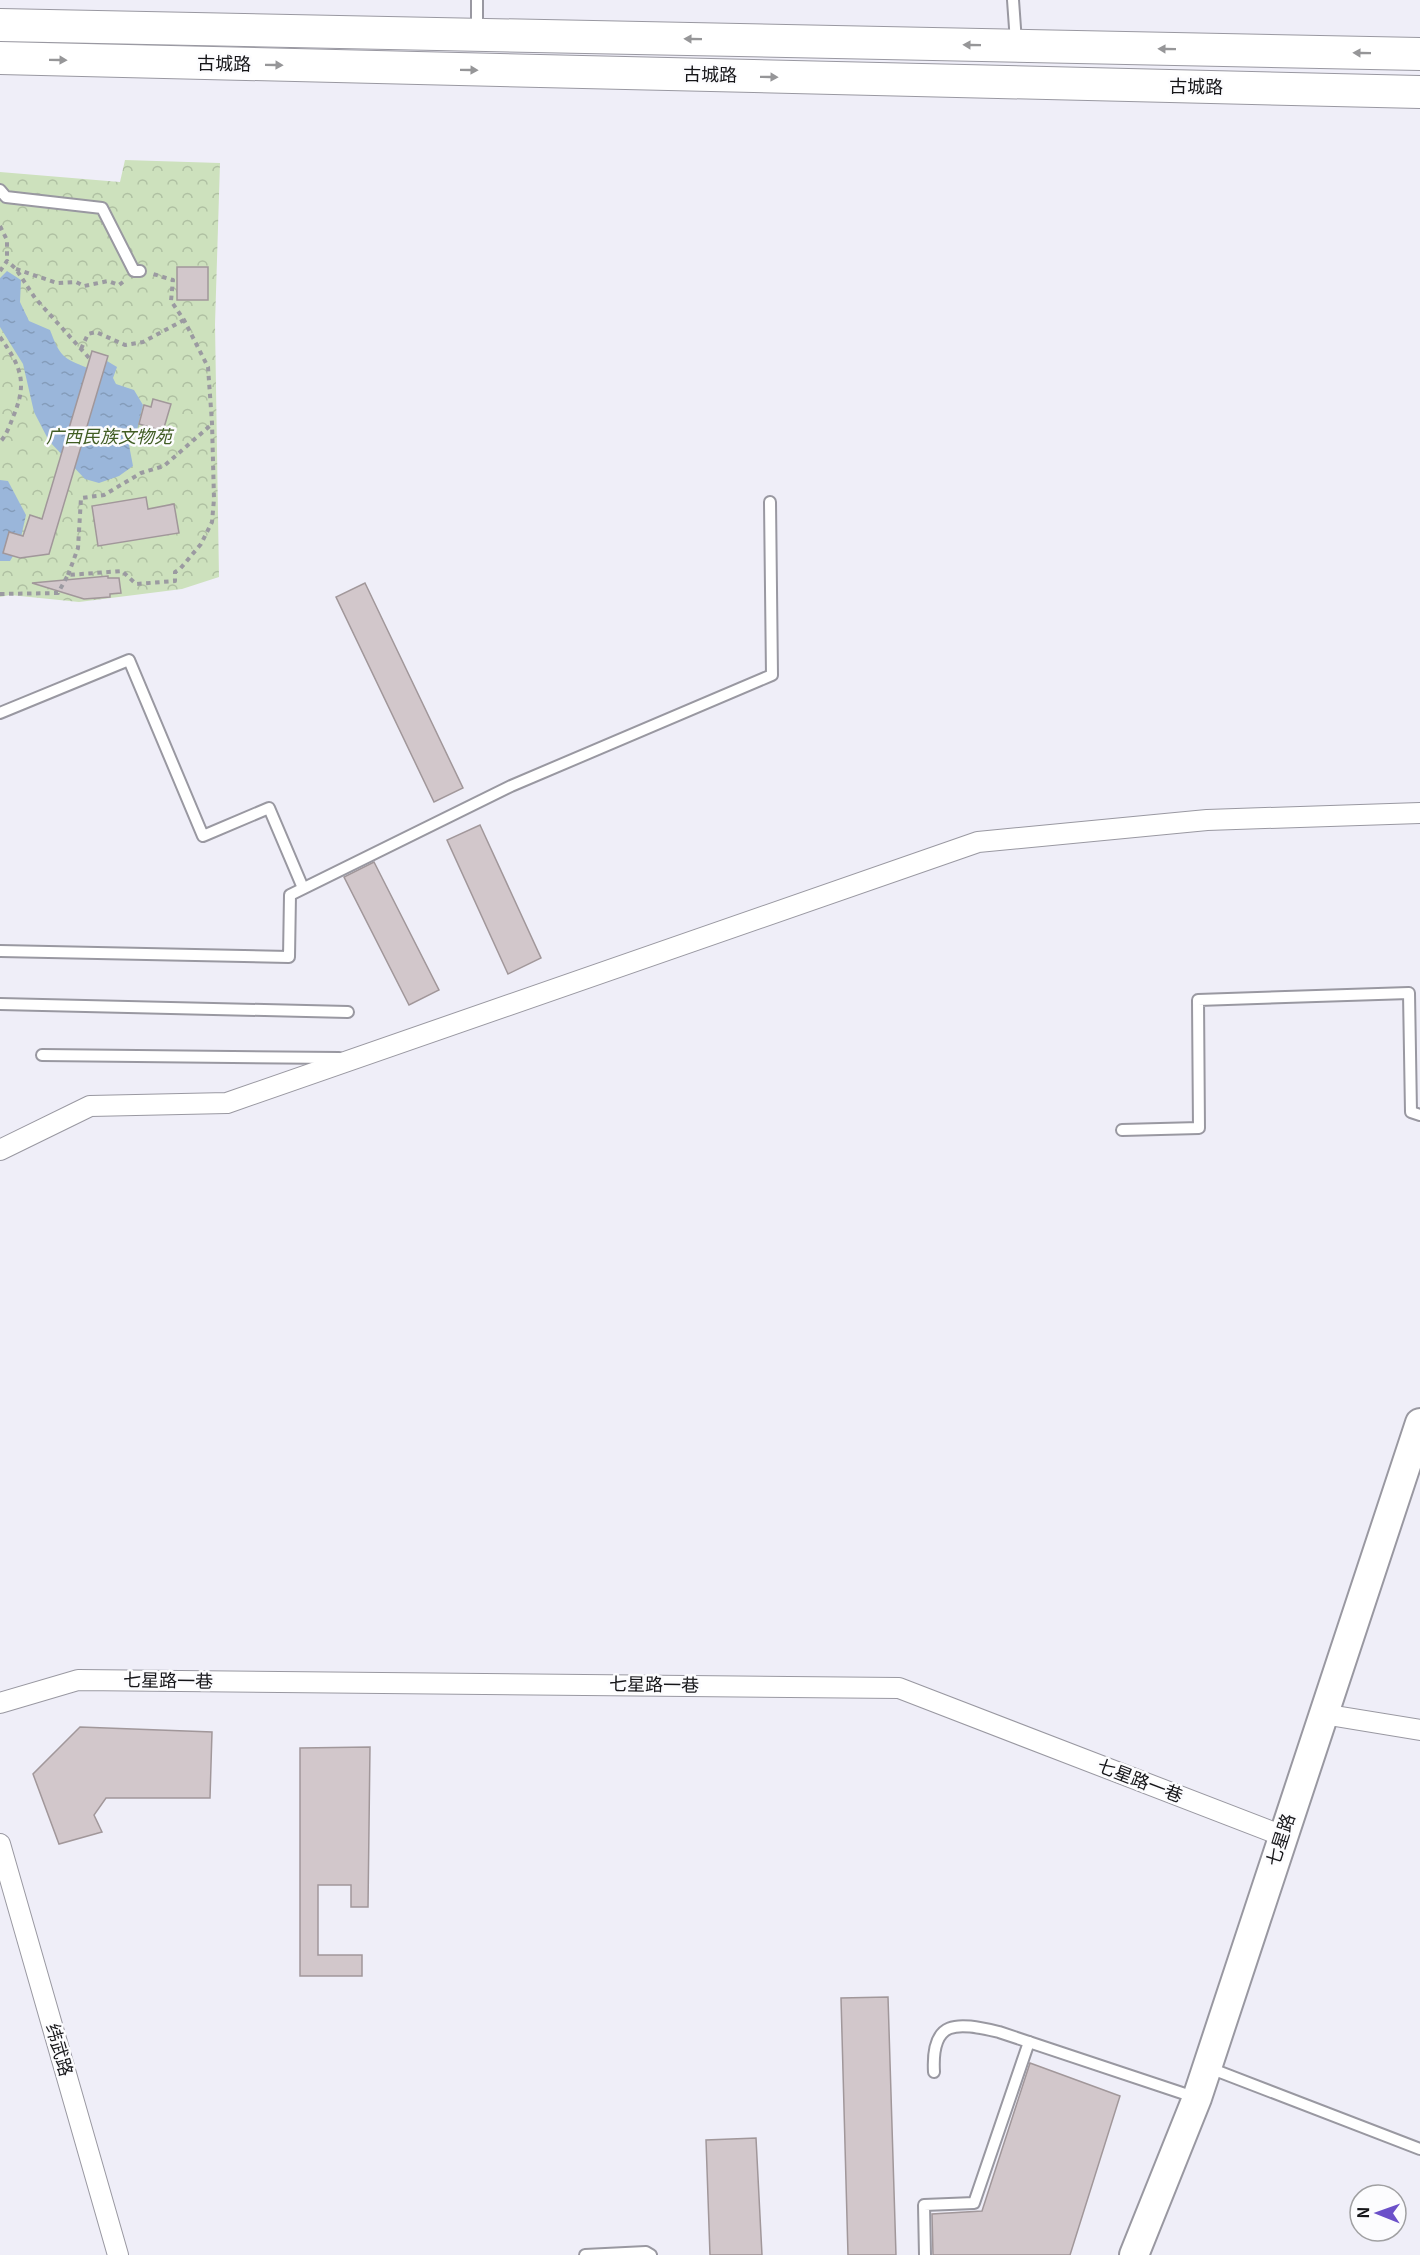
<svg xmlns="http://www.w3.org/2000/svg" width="1420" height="2255" viewBox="0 0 1420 2255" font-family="Georgia,'Noto Sans SC',serif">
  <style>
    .forest { fill: url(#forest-crowns) }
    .water { fill: url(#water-ripples) }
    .building { fill: #d2c7cb; stroke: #a1979a; stroke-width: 1.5 }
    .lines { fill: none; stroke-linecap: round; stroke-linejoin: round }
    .service-casing { stroke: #9998a1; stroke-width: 14 }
    .minor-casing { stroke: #9998a1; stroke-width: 22 }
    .secondary-casing { stroke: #9998a1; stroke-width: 32 }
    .primary-casing { stroke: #9998a1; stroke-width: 34 }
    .path { stroke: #9b9aa1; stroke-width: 4; stroke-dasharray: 4.5 4.5; stroke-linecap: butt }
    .service { stroke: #fff; stroke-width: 10 }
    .minor { stroke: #fff; stroke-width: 20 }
    .secondary { stroke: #fff; stroke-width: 28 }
    .primary { stroke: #fff; stroke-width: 32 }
    .oneway { fill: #969698 }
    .labels { text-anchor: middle; stroke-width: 5; stroke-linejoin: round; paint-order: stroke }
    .street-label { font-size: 18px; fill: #161619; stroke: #fcfcfe }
    .park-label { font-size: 18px; font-style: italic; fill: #415d24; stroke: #fcfcfe }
  </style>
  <defs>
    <pattern id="forest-crowns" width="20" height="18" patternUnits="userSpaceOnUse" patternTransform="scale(1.5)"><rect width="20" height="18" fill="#cde1bd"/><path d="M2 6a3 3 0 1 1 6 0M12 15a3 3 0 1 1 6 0" fill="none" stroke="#afc0a2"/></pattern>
    <pattern id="water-ripples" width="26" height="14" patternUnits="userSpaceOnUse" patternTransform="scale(1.5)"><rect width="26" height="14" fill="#9ab6da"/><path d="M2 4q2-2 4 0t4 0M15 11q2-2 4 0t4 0" fill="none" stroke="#849cba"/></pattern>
  </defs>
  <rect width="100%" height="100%" fill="#efeef8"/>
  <path class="forest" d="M125,160L220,163L215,324L219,577L182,589L79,602L10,595L0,597V172L120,182Z"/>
  <g class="water">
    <path d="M7,271L21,280L20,302L29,321L50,330C60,356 62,358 88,368L107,361L117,367L113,378L116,384L134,390L143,405L137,430L129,445L133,466L119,476L99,483L85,479L49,441L34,412L23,364L0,327V278Z"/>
    <path d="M0,480L8,481L26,515L19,546L10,561H0Z"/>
  </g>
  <g class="building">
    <rect x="177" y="267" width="31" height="33"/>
    <path d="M92,351L108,356L49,554L20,558L3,553L9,532L23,536L30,515L42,519Z"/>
    <path d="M153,399L171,404L163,431L139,424L144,405L151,407Z"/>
    <path d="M146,497L148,509L174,504L179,533L98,546L92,506Z"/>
    <path d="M108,576V578H119L121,593L110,594V597L84,599L32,583Z"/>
    <path d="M365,583L463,788L434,802L336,597Z"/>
    <path d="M480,825L541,958L508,974L447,840Z"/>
    <path d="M374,862L439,990L409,1005L344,877Z"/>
    <path d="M80,1727L212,1732L210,1798H106L94,1815L102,1832L59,1844L33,1774Z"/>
    <path d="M370,1747L368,1907H351V1885H318V1955H362V1976H300V1748Z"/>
    <path d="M888,1997L896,2255H848L841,1998Z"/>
    <path d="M1030,2063L1120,2096L1070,2255H933L932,2214L982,2211Z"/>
    <path d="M756,2138L762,2255H710L706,2140Z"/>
  </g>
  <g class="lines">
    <defs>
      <g id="service">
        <path d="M477,0V31"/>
        <path d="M1013,0L1016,42"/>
        <path d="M0,190L6,197L102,208L134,271H140"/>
        <path d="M0,713L129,660L203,836L269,808L303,888"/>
        <path d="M0,951L289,957L290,895L511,786L772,675L770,502"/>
        <path d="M0,1004L348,1012"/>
        <path d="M42,1055L339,1058"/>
        <path d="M1122,1130L1199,1128L1198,1000L1409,993L1411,1112L1420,1115"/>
        <path d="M1207,2067L1420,2149"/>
        <path d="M934,2072C931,2019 956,2022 999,2032L1197,2098"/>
        <path d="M585,2255L646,2252L651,2255"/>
        <path d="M925,2255L924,2205L974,2203L1029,2042"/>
      </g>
      <g id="minor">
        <path d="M0,1150L90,1106L227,1103L978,842L1207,820L1420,813"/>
        <path d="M0,1703L78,1680L899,1688L1283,1836"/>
        <path d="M1323,1714L1420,1730"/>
        <path d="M0,1844L118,2255"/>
      </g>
      <path id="secondary" d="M1134,2255L1197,2098L1420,1423"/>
      <g id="primary">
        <path d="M0,25L1420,54"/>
        <path d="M0,58L1420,92"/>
      </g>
    </defs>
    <use href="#service" class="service-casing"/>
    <use href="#minor" class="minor-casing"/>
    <use href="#secondary" class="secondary-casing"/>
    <use href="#primary" class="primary-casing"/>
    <g class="path">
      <path d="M0,226L7,240V261"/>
      <path d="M16,269L57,283L76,282L84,286L108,281L119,285L123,282"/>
      <path d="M0,271L7,261L16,269L35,298L90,359"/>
      <path d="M0,337C21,367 28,382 13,417C10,425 6,436 0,442"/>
      <path d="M81,349L88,334L96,332L125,345L143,342L184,320"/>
      <path d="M68,575L78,548L81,498L104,495L141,473L164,466L212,424"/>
      <path d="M0,594L58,593L68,575L122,571L136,584L175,581V572L180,569L201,544L212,522L214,499L212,423L208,367L184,320L171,301L173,280L153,274"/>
    </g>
    <use href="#service" class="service"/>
    <use href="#minor" class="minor"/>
    <use href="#secondary" class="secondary"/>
    <use href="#primary" class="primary"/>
  </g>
  <defs><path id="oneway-solid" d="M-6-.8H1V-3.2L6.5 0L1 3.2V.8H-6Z" transform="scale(1.5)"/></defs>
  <g class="oneway">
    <use href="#oneway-solid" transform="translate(693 39) rotate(-179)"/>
    <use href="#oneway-solid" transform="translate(972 45) rotate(-179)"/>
    <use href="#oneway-solid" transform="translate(1167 49) rotate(-179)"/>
    <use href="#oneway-solid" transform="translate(1362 53) rotate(-179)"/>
    <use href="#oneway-solid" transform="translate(58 60) rotate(1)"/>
    <use href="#oneway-solid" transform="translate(274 65) rotate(1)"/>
    <use href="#oneway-solid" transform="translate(469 70) rotate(1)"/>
    <use href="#oneway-solid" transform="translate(769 77) rotate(1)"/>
  </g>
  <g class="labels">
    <g class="street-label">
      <text transform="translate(224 64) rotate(1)" y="6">古城路</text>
      <text transform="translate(710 75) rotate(1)" y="6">古城路</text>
      <text transform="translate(1196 87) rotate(1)" y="6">古城路</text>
      <text transform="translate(168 1681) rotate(1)" y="6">七星路一巷</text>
      <text transform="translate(654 1685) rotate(1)" y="6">七星路一巷</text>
      <text transform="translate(1140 1781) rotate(21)" y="6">七星路一巷</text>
      <text transform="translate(1281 1840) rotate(-72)" y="6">七星路</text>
      <text transform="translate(59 2050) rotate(74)" y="6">纬武路</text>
    </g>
    <g class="park-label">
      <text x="109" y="443">广西民族文物苑</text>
    </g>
  </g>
  <g transform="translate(1378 2213) rotate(271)"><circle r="28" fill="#fcfcfe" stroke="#a0a0a2" stroke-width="1.5"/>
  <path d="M0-4.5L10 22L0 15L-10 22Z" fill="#6b50c9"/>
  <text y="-9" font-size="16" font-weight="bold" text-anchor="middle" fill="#161619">N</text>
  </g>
</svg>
